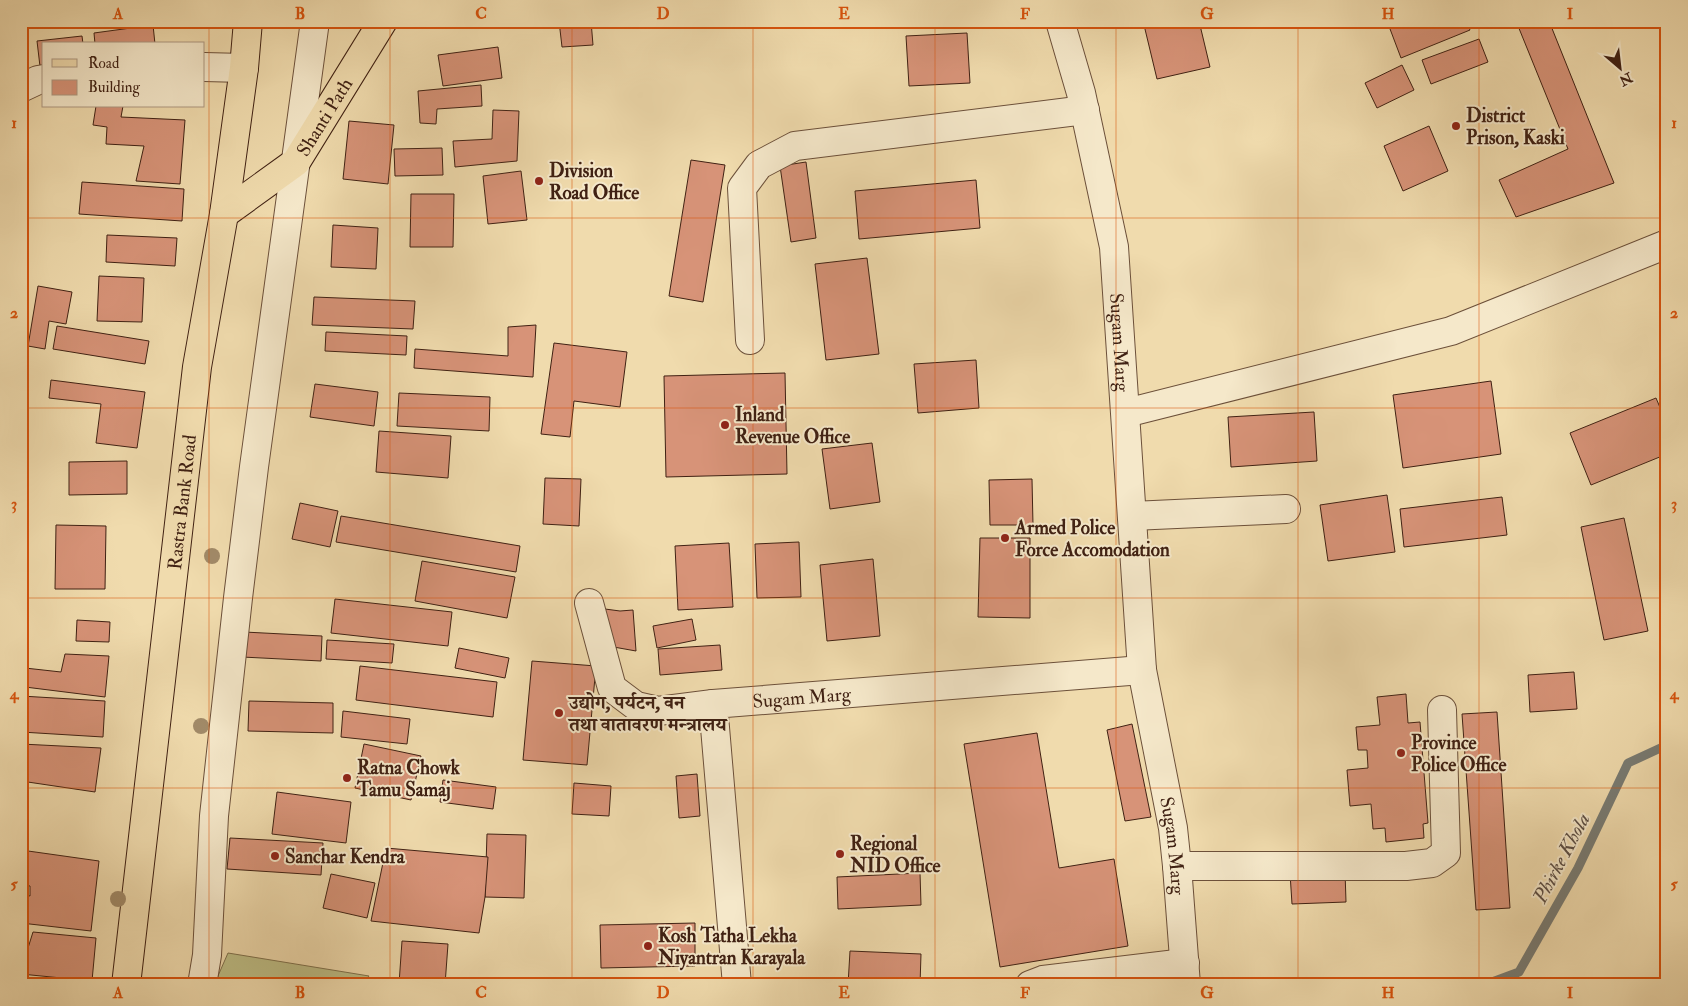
<svg xmlns="http://www.w3.org/2000/svg" width="1688" height="1006" viewBox="0 0 1688 1006" font-family="'IM FELL Double Pica','Noto Serif Devanagari',serif">
  <style>
    .green { fill: #bebe86; stroke: #7f704c }
    .lines { fill: none; stroke-linecap: round; stroke-linejoin: round }
    .stream { stroke: #797c74; stroke-width: 9 }
    .building { fill: #d79378; stroke: #402113 }
    .minor-casing { stroke: #6c503a; stroke-width: 30 }
    .major-casing { stroke: #402113; stroke-width: 30 }
    .minor { stroke: #f5e8ca; stroke-width: 28 }
    .major { stroke: #f0dbad; stroke-width: 28 }
    .tree { fill: #a18a68 }
    .grid { fill: none; stroke: #d7530d; stroke-width: 1; stroke-opacity: 0.55 }
    .poi-dot { fill: #8f2418; stroke: #f5e8ca; stroke-width: 2 }
    .labels { text-anchor: middle; stroke-width: 4; stroke-linejoin: round; paint-order: stroke }
    .poi-label { font-size: 19px; font-weight: bold; fill: #402113; stroke: #f5e8ca; text-anchor: start }
    .street-label { font-size: 19px; fill: #402113; stroke: #f5e8ca }
    .water-label { font-size: 20px; font-style: italic; fill: #5c4e44; stroke: #f5e8ca }
    .neatline { fill: none; stroke: #d7530d; stroke-width: 2 }
    .grid-label { font-size: 16px; text-anchor: middle; font-weight: bold; fill: #d7530d }
  </style>
  <rect width="100%" height="100%" fill="#f0dbad"/>
  <filter id="stains"><feTurbulence type="fractalNoise" baseFrequency=".004" numOctaves="4"/><feColorMatrix values="0 0 0 0 .2 0 0 0 0 .09 0 0 0 0 .02 0 0 0 .5 -.17"/></filter>
  <radialGradient id="worn" r=".72"><stop offset=".6" stop-color="#630" stop-opacity="0"/><stop offset="1" stop-color="#630" stop-opacity=".3"/></radialGradient>
  <path class="green" d="M228,953L369,976L362,985H214Z"/>
  <g class="lines">
    <path class="stream" d="M1484,985L1519,972L1578,868L1628,763L1667,745"/>
  </g>
  <g class="building">
    <path d="M559,21H591L593,45L562,47Z"/>
    <path d="M1158,21H1199L1210,67L1157,79L1144,25Z"/>
    <path d="M1387,21H1466L1470,30L1401,58Z"/>
    <path d="M1516,21H1549L1614,183L1516,217L1499,180L1568,149Z"/>
    <path d="M153,25L155,44H95L94,33Z"/>
    <path d="M967,33L970,83L909,86L906,36Z"/>
    <path d="M82,36L83,44H44V75H41L37,41Z"/>
    <path d="M1479,39L1488,62L1431,84L1422,60Z"/>
    <path d="M498,47L502,78L443,86L438,55Z"/>
    <path d="M1402,65L1414,90L1377,108L1365,83Z"/>
    <path d="M481,85L482,106L437,109L436,124L420,123L418,91Z"/>
    <path d="M96,106H123L121,117L185,120L180,184L136,181L144,146L106,144L107,127L93,125Z"/>
    <path d="M493,110L519,111L517,161L455,167L453,141L492,139Z"/>
    <path d="M349,121L394,125L388,184L343,179Z"/>
    <path d="M1429,126L1448,171L1403,191L1384,146Z"/>
    <path d="M442,148L443,175L395,176L394,149Z"/>
    <path d="M691,160L725,165L703,302L669,296Z"/>
    <path d="M806,162L816,238L791,242L780,166Z"/>
    <path d="M521,171L527,220L488,224L483,176Z"/>
    <path d="M976,180L980,228L859,239L855,191Z"/>
    <path d="M82,182L184,189L182,221L79,214Z"/>
    <path d="M411,194H454L453,247H410Z"/>
    <path d="M333,225L378,228L376,269L331,267Z"/>
    <path d="M107,235L177,238L175,266L106,262Z"/>
    <path d="M867,258L879,354L826,360L815,264Z"/>
    <path d="M99,276L144,278L142,322L97,321Z"/>
    <path d="M38,286L72,292L66,324L49,321L45,349L28,346Z"/>
    <path d="M314,297L415,301L413,329L312,325Z"/>
    <path d="M536,325L533,377L414,368L415,349L508,356V327Z"/>
    <path d="M57,326L149,341L145,364L53,349Z"/>
    <path d="M326,332L407,336L406,355L325,351Z"/>
    <path d="M554,343L627,352L620,407L574,401L570,437L541,434Z"/>
    <path d="M976,360L979,408L918,413L914,364Z"/>
    <path d="M785,373L787,474L666,477L664,376Z"/>
    <path d="M51,380L145,392L137,448L96,443L101,404L49,398Z"/>
    <path d="M1491,381L1501,454L1403,468L1393,395Z"/>
    <path d="M315,384L378,392L374,426L310,417Z"/>
    <path d="M399,393L490,397L489,431L397,426Z"/>
    <path d="M1656,398L1667,424V454L1591,485L1570,433Z"/>
    <path d="M1314,412L1317,461L1231,467L1228,417Z"/>
    <path d="M379,431L451,436L448,478L376,472Z"/>
    <path d="M872,443L880,502L830,509L822,449Z"/>
    <path d="M127,461V494L69,495V462Z"/>
    <path d="M545,478L581,479L579,526L543,524Z"/>
    <path d="M1032,479L1033,525H990L989,480Z"/>
    <path d="M1387,495L1395,552L1328,561L1320,505Z"/>
    <path d="M1502,497L1507,535L1404,547L1400,509Z"/>
    <path d="M300,503L338,511L330,547L292,539Z"/>
    <path d="M341,516L520,546L516,572L336,542Z"/>
    <path d="M1624,518L1648,631L1604,640L1581,527Z"/>
    <path d="M56,525L106,526L105,589H55Z"/>
    <path d="M980,538H1030V618L978,617Z"/>
    <path d="M799,542L801,597L757,598L755,544Z"/>
    <path d="M729,543L733,607L678,610L675,546Z"/>
    <path d="M873,559L880,636L827,641L820,565Z"/>
    <path d="M422,561L515,577L507,618L415,601Z"/>
    <path d="M335,599L452,612L448,646L331,633Z"/>
    <path d="M21,607H25L26,637H21Z"/>
    <path d="M605,609L620,611L633,610L636,651L608,646Z"/>
    <path d="M692,619L696,640L657,648L653,626Z"/>
    <path d="M77,620L110,622L109,642L76,641Z"/>
    <path d="M244,632L322,636L321,661L242,657Z"/>
    <path d="M327,640L394,644L392,663L326,659Z"/>
    <path d="M720,645L722,670L660,675L658,649Z"/>
    <path d="M459,648L509,658L505,678L455,668Z"/>
    <path d="M65,654L109,656L105,697L25,687V668L61,672Z"/>
    <path d="M532,661L596,666L587,765L523,760Z"/>
    <path d="M360,666L497,682L493,717L356,700Z"/>
    <path d="M1574,672L1577,709L1530,712L1528,675Z"/>
    <path d="M1406,694L1408,723L1420,722L1428,823L1423,824L1424,838L1386,842L1385,828L1373,829L1371,804L1350,806L1347,770L1368,768L1367,750H1358L1356,727L1380,725L1377,697Z"/>
    <path d="M21,696L105,701L103,737L21,732Z"/>
    <path d="M249,701L333,703V733L248,731Z"/>
    <path d="M343,711L410,719L407,744L341,737Z"/>
    <path d="M1497,712L1510,908L1476,910L1462,714Z"/>
    <path d="M1132,724L1151,817L1125,821L1107,730Z"/>
    <path d="M1037,733L1059,868L1114,859L1128,946L1000,967L964,744Z"/>
    <path d="M21,744L101,748L95,792L21,781Z"/>
    <path d="M364,744L421,756L411,800L355,788Z"/>
    <path d="M697,774L700,816L679,818L676,776Z"/>
    <path d="M443,780L496,787L493,809L440,802Z"/>
    <path d="M574,783L611,786L609,816L572,814Z"/>
    <path d="M277,792L351,802L346,843L272,834Z"/>
    <path d="M487,834L526,835L524,898L485,897Z"/>
    <path d="M230,838L323,843L321,875L227,869Z"/>
    <path d="M386,848L488,857L485,897L479,933L371,921Z"/>
    <path d="M21,850L99,861L91,931L21,923V894L30,896V886L21,884Z"/>
    <path d="M1345,871L1346,902L1292,904L1290,873Z"/>
    <path d="M920,873L921,905L838,909L837,877Z"/>
    <path d="M331,874L375,883L367,918L323,908Z"/>
    <path d="M695,923V966L601,968L600,925Z"/>
    <path d="M33,932L96,938L92,981L21,974V947L28,948Z"/>
    <path d="M402,941L448,944L445,985L399,984Z"/>
    <path d="M850,951L921,954L920,985H848Z"/>
    <path d="M30,979L95,983V985H28Z"/>
  </g>
  <g class="lines">
    <defs>
      <g id="minor">
        <path id="s1" d="M1060,21L1081,93L1114,247L1142,670L1173,828L1177,866L1186,985"/>
        <path d="M204,67L244,68"/>
        <path d="M21,88L38,80L44,79"/>
        <path d="M750,340L742,188L759,165L795,146L1085,110"/>
        <path d="M1126,413L1451,331L1667,244"/>
        <path d="M1132,516L1286,509"/>
        <path d="M589,603L612,688L636,706L658,711L713,704"/>
        <path d="M1177,866H1406L1432,863L1446,853L1442,710"/>
        <path d="M202,985L207,955L214,816L238,598L254,467L315,21"/>
        <path id="s2" d="M737,985L713,704L1142,670"/>
        <path d="M1030,985L1043,980L1185,963"/>
      </g>
      <g id="major">
        <path id="s3" d="M224,214L296,162L383,21"/>
        <path id="s4" d="M126,985L197,367L224,214L244,68L248,21"/>
      </g>
    </defs>
    <use href="#minor" class="minor-casing"/>
    <use href="#major" class="major-casing"/>
    <use href="#minor" class="minor"/>
    <use href="#major" class="major"/>
  </g>
  <g class="tree">
    <circle cx="212" cy="556" r="8"/>
    <circle cx="201" cy="726" r="8"/>
    <circle cx="118" cy="899" r="8"/>
  </g>
  <path class="grid" d="M209,21V985M390,21V985M572,21V985M753,21V985M935,21V985M1116,21V985M1298,21V985M1479,21V985M21,218H1667M21,408H1667M21,598H1667M21,788H1667"/>
  <g class="poi-dot">
    <circle cx="1456" cy="126" r="5"/>
    <circle cx="539" cy="181" r="5"/>
    <circle cx="725" cy="425" r="5"/>
    <circle cx="1005" cy="538" r="5"/>
    <circle cx="559" cy="713" r="5"/>
    <circle cx="1401" cy="753" r="5"/>
    <circle cx="347" cy="778" r="5"/>
    <circle cx="840" cy="854" r="5"/>
    <circle cx="275" cy="856" r="5"/>
    <circle cx="648" cy="946" r="5"/>
  </g>
  <g class="labels">
    <g class="poi-label">
      <text x="1466" y="122">District<tspan x="1466" dy="22">Prison, Kaski</tspan></text>
      <text x="549" y="177">Division<tspan x="549" dy="22">Road Office</tspan></text>
      <text x="735" y="421">Inland<tspan x="735" dy="22">Revenue Office</tspan></text>
      <text x="1015" y="534">Armed Police<tspan x="1015" dy="22">Force Accomodation</tspan></text>
      <text x="569" y="709">उद्योग, पर्यटन, वन<tspan x="569" dy="22">तथा वातावरण मन्त्रालय</tspan></text>
      <text x="1411" y="749">Province<tspan x="1411" dy="22">Police Office</tspan></text>
      <text x="357" y="774">Ratna Chowk<tspan x="357" dy="22">Tamu Samaj</tspan></text>
      <text x="850" y="850">Regional<tspan x="850" dy="22">NID Office</tspan></text>
      <text x="285" y="863">Sanchar Kendra</text>
      <text x="658" y="942">Kosh Tatha Lekha<tspan x="658" dy="22">Niyantran Karayala</tspan></text>
    </g>
    <g class="street-label">
      <text dy="7" stroke="none"><textPath href="#s3" startOffset="142">Shanti Path</textPath></text>
      <text dy="7" stroke="none"><textPath href="#s1" startOffset="328">Sugam Marg</textPath></text>
      <text dy="7" stroke="none"><textPath href="#s4" startOffset="486">Rastra Bank Road</textPath></text>
      <text dy="7" stroke="none"><textPath href="#s2" startOffset="371">Sugam Marg</textPath></text>
      <text dy="7" stroke="none"><textPath href="#s1" startOffset="835">Sugam Marg</textPath></text>
    </g>
    <g class="water-label">
      <text transform="translate(1561 858) rotate(-62)" y="7">Phirke Khola</text>
    </g>
  </g>
  <rect width="1688" height="1006" fill="none" stroke="#f0dbad" stroke-width="55"/>
  <rect x="42" y="42" width="162" height="65" fill="#f5e8ca" stroke="#ad9881"/>
  <rect x="52" y="59" width="25" height="8" fill="#f0dbad" stroke="#ad9881"/>
  <text x="88" y="68" font-size="15" fill="#402113">Road</text>
  <rect x="52" y="80" width="25" height="15" fill="#d79378" stroke="#ad9881"/>
  <text x="88" y="92" font-size="15" fill="#402113">Building</text>
  <g transform="translate(1620 68) rotate(152)" stroke="#f5e8ca" stroke-width="4" paint-order="stroke">
  <path d="M0-4L9 19L0 12L-9 19Z" fill="#402113"/>
  <text y="-8" font-size="14" font-weight="bold" text-anchor="middle" fill="#402113">N</text>
  </g>
  <rect x="28" y="28" width="1632" height="950" class="neatline"/>
  <g class="grid-label">
    <text x="118" y="19">A</text>
    <text x="300" y="19">B</text>
    <text x="481" y="19">C</text>
    <text x="663" y="19">D</text>
    <text x="844" y="19">E</text>
    <text x="1025" y="19">F</text>
    <text x="1207" y="19">G</text>
    <text x="1388" y="19">H</text>
    <text x="1570" y="19">I</text>
    <text x="14" y="128">1</text>
    <text x="1674" y="128">1</text>
    <text x="14" y="318">2</text>
    <text x="1674" y="318">2</text>
    <text x="14" y="509">3</text>
    <text x="1674" y="509">3</text>
    <text x="14" y="699">4</text>
    <text x="1674" y="699">4</text>
    <text x="14" y="889">5</text>
    <text x="1674" y="889">5</text>
    <text x="118" y="998">A</text>
    <text x="300" y="998">B</text>
    <text x="481" y="998">C</text>
    <text x="663" y="998">D</text>
    <text x="844" y="998">E</text>
    <text x="1025" y="998">F</text>
    <text x="1207" y="998">G</text>
    <text x="1388" y="998">H</text>
    <text x="1570" y="998">I</text>
  </g>
  <rect width="100%" height="100%" filter="url(#stains)"/>
  <rect width="100%" height="100%" fill="url(#worn)"/>
</svg>
